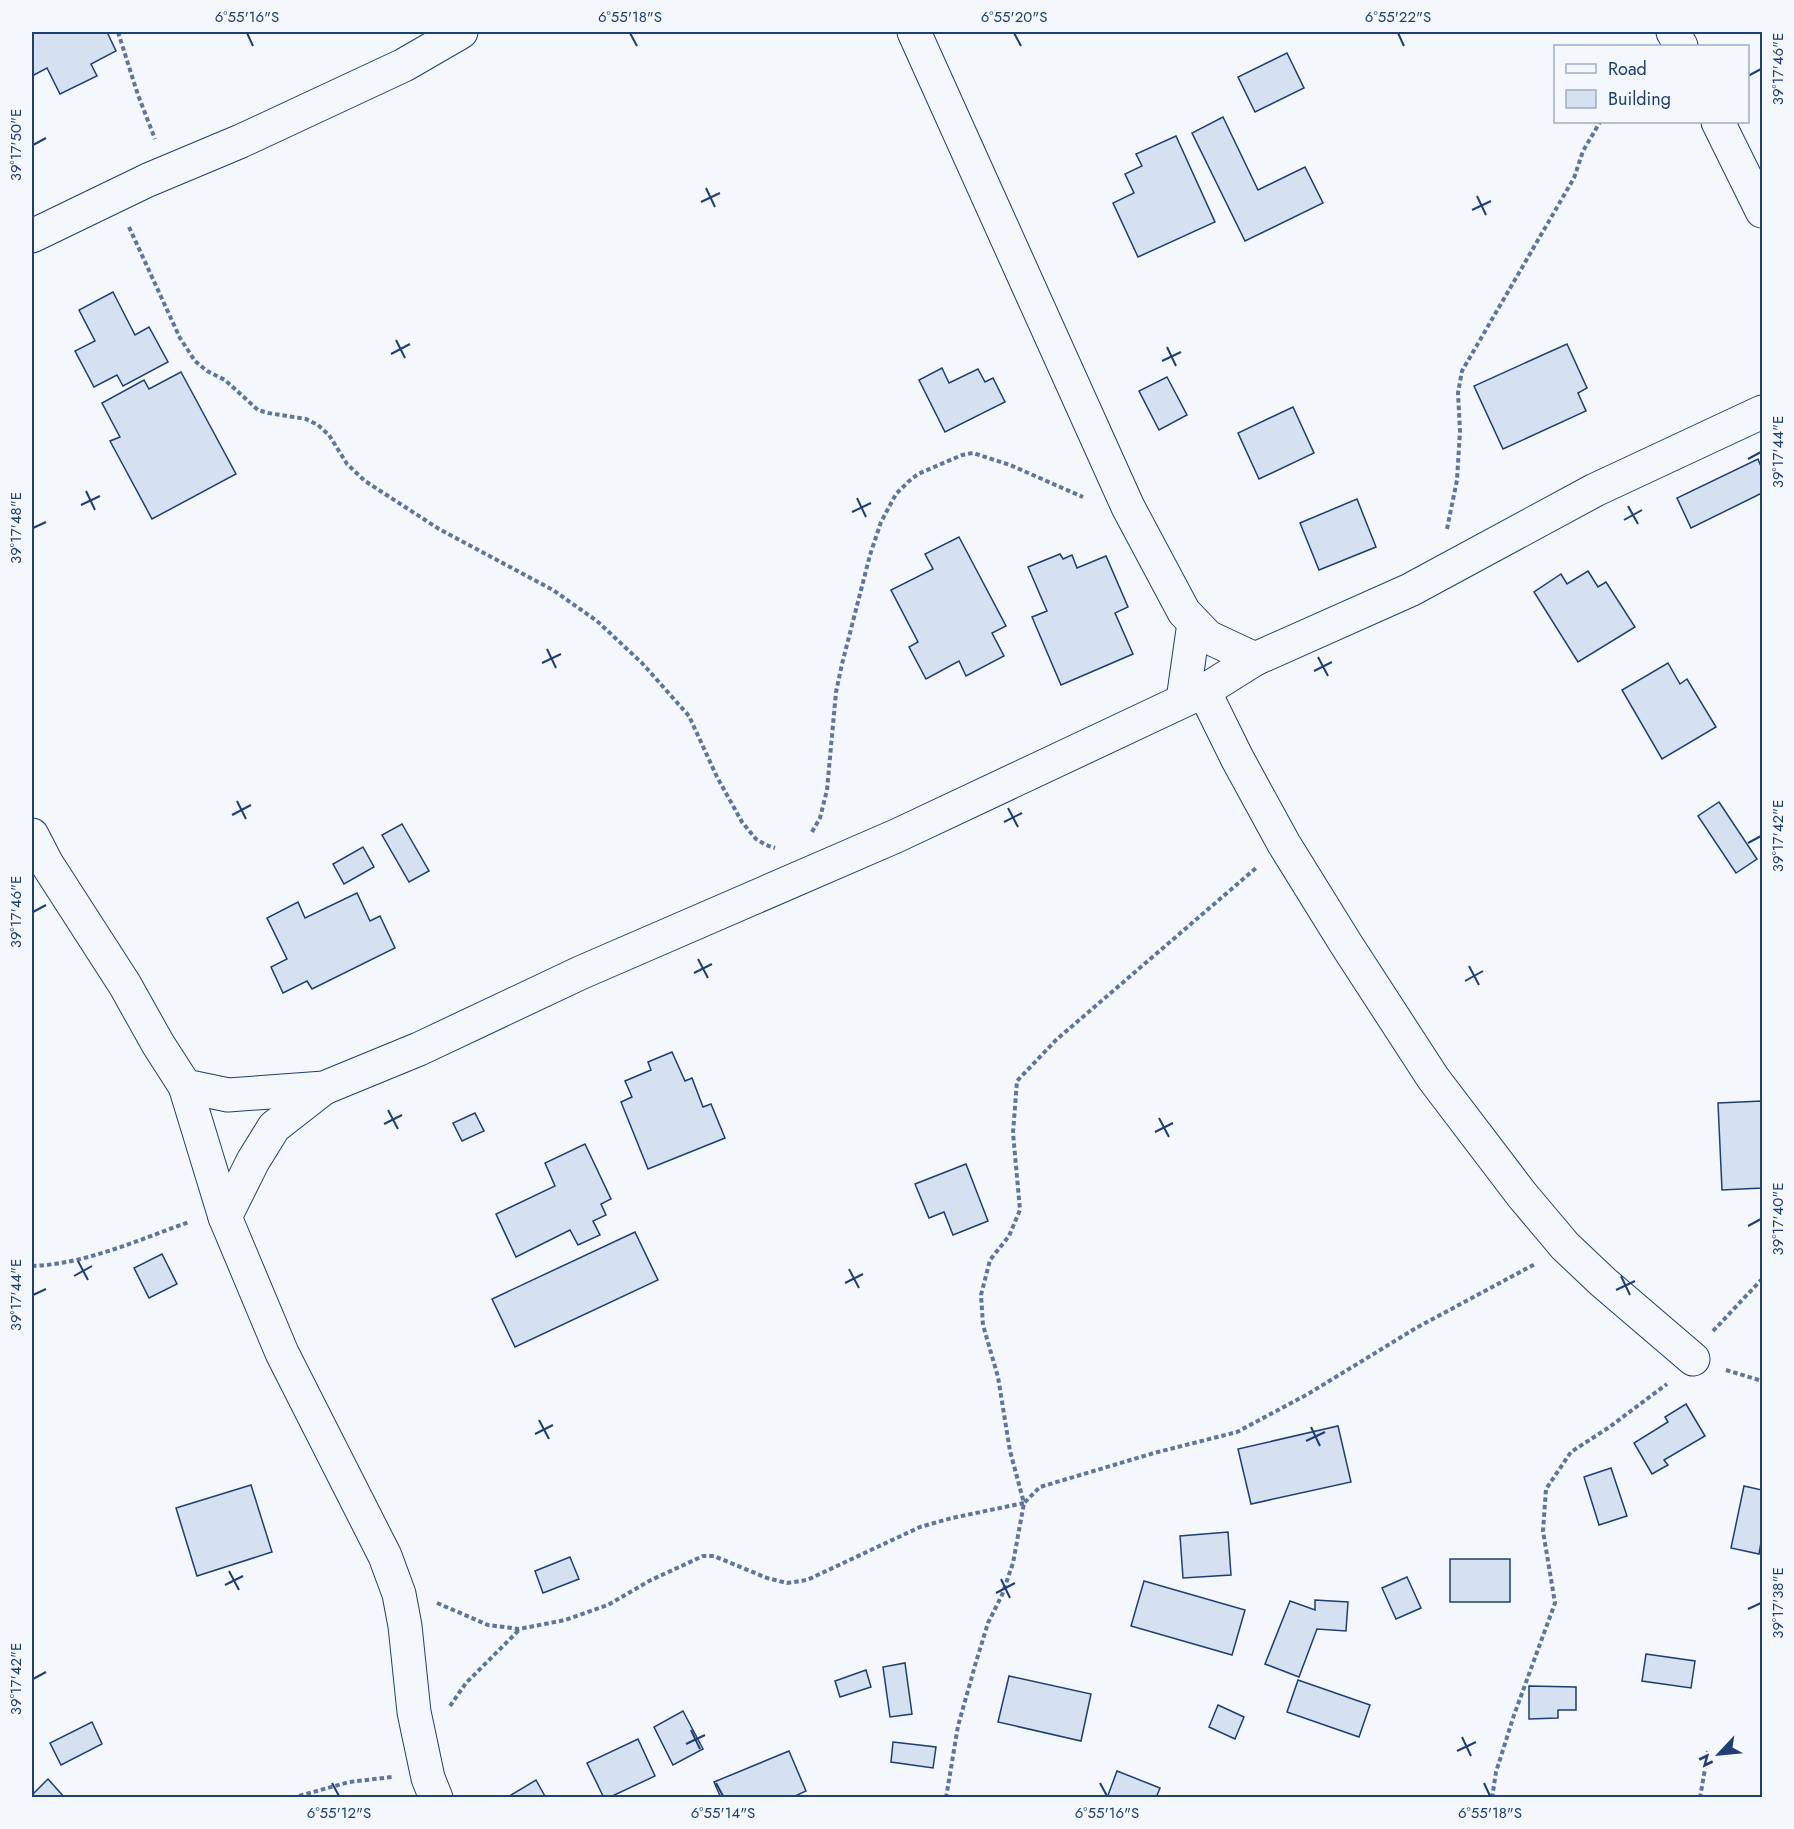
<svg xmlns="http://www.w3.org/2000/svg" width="1794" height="1829" viewBox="0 0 1794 1829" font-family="Jost,sans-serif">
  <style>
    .building { fill: #d5e0f0; stroke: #1d3f73; stroke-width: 1.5 }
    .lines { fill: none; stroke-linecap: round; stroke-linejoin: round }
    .street-casing { stroke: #1d3f73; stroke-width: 35 }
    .path { stroke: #5e769c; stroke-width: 4; stroke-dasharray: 4.5 3; stroke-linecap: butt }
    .street { stroke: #f4f7fb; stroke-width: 33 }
    .ticks { fill: none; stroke: #1d3f73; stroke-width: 2 }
    .neatline { fill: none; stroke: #1d3f73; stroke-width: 2 }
    .ticks-label { font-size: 15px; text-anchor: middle; fill: #1d3f73 }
  </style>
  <rect width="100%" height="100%" fill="#f4f7fb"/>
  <g class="building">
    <path d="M32,32H107L116,51L91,64L97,76L60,94L47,68L32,76Z"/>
    <path d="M1287,53L1304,88L1255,112L1238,77Z"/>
    <path d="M1223,117L1258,190L1305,167L1323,203L1245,241L1192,133Z"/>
    <path d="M1176,136L1215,222L1138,257L1113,203L1134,193L1125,174L1142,166L1136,154Z"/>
    <path d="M113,292L135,335L149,327L168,362L123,386L117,375L94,387L75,351L95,341L79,310Z"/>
    <path d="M1567,344L1587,388L1578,393L1586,411L1503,449L1474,386Z"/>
    <path d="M942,368L949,383L978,369L985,382L993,378L1005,402L945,432L919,380Z"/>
    <path d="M181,372L236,474L152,519L110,441L120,437L102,403L144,380L149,389Z"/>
    <path d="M1167,377L1187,415L1159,430L1139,391Z"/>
    <path d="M1293,407L1314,453L1259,479L1238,433Z"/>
    <path d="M1758,459L1762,469V493L1691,528L1677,498Z"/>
    <path d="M1357,499L1376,547L1319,570L1300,523Z"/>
    <path d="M959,537L1006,626L992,633L1004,656L966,676L959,661L926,679L909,647L918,642L891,590L933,569L925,554Z"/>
    <path d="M1060,554L1063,559L1072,555L1077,568L1106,556L1128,607L1115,613L1133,654L1061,685L1032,617L1047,611L1028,567Z"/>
    <path d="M1588,571L1598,587L1606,582L1635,627L1578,662L1534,592L1561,574L1567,584Z"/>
    <path d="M1668,663L1680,684L1687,679L1716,727L1662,759L1622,690Z"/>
    <path d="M1719,802L1757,859L1736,873L1698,816Z"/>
    <path d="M402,824L429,871L409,882L382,835Z"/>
    <path d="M363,847L374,867L344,884L333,864Z"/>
    <path d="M357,893L370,921L380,916L395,948L312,989L307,981L283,993L271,967L287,959L267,918L298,902L305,918Z"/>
    <path d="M672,1052L685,1081L692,1078L703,1107L711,1104L725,1138L648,1169L621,1102L632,1097L625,1081L651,1070L648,1062Z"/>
    <path d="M1762,1101V1188L1722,1190L1718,1103Z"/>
    <path d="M475,1113L484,1131L462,1141L453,1123Z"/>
    <path d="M585,1144L611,1199L601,1204L606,1215L593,1221L600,1235L578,1245L570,1230L516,1257L496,1214L555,1186L545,1163Z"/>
    <path d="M966,1164L988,1221L953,1235L944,1212L929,1218L915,1184Z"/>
    <path d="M635,1232L658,1280L515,1347L492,1299Z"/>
    <path d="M162,1254L177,1284L149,1298L134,1268Z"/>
    <path d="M1686,1404L1705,1436L1664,1460L1668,1465L1652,1474L1634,1443L1668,1422L1665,1417Z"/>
    <path d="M1338,1426L1351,1482L1251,1504L1238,1449Z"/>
    <path d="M1611,1468L1627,1516L1599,1525L1584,1477Z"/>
    <path d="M251,1485L272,1552L197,1576L176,1508Z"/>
    <path d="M1744,1486L1762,1490V1536L1759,1554L1731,1548Z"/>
    <path d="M1228,1532L1231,1575L1183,1578L1180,1536Z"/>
    <path d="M570,1557L579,1579L543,1593L535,1571Z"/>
    <rect x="1450" y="1559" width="60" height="43"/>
    <path d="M1407,1577L1421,1608L1396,1619L1382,1588Z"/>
    <path d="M1144,1581L1245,1610L1232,1655L1131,1626Z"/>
    <path d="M1315,1600L1348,1602L1346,1631L1317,1629L1299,1677L1265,1664L1290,1601L1315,1610Z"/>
    <path d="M1646,1654L1695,1661L1691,1688L1642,1681Z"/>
    <path d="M905,1663L912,1714L890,1717L883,1667Z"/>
    <path d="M866,1670L871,1687L840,1697L835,1681Z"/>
    <path d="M1009,1676L1091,1694L1081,1741L998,1722Z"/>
    <path d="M1298,1680L1370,1705L1359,1737L1287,1712Z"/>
    <path d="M1529,1686L1576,1687V1710H1558V1718L1529,1719Z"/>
    <path d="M1218,1705L1244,1717L1235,1739L1209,1727Z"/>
    <path d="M683,1711L703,1749L673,1765L654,1727Z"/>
    <path d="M92,1722L102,1744L61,1765L50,1743Z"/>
    <path d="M638,1739L655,1776L608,1798H604L587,1763Z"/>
    <path d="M893,1742L936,1747L933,1768L891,1762Z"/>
    <path d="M789,1751L806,1791L791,1798H721L714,1782Z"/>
    <path d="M1117,1771L1160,1788L1156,1798H1107Z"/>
    <path d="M48,1779L65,1798H32V1795Z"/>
    <path d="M536,1780L546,1798H506Z"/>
  </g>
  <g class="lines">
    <defs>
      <g id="street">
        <path d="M914,32L1128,507L1184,612L1208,637L1255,659"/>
        <path d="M1673,32L1681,46"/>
        <path d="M1718,122L1762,211"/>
        <path d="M32,236L148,180L241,141L404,65L461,32"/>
        <path d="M1204,691L1237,758L1284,844L1346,944L1433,1078L1522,1195L1565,1246L1603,1282L1693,1359"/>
        <path d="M1183,700L1194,623"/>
        <path d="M32,835L47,864L125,985L158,1044L185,1086L228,1095L324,1088L419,1049L580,973L896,836L1204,691L1255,659L1410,590L1595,490L1762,412"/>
        <path d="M185,1086L225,1217L282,1353L385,1556L399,1594L405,1626L414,1712L428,1778L436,1798"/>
        <path d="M225,1217L253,1161L274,1127L324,1088"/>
      </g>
    </defs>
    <use href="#street" class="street-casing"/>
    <g class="path">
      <path d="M118,32L138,95L155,139"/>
      <path d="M129,227L180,338L195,361L207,371L225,380L258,410L268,413L306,419L318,425L329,435L347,464L365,481L439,529L553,590L597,621L642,663L689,716L717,777L742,822L756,839L766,845L775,848"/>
      <path d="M1447,529L1457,480L1460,431L1458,393L1462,371L1574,178L1583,151L1600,122"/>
      <path d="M812,832L820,818L827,790L836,692L842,664L870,555L881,522L896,494L908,482L918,474L962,455L973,453L1010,465L1083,497"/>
      <path d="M32,1266C86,1264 138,1240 189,1222"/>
      <path d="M1713,1331L1762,1279"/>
      <path d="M1726,1370L1762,1381"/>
      <path d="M437,1603L488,1625L519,1629L565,1620L608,1605L649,1581L703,1556H714L767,1578L787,1583L807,1580L920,1527L952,1518L1024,1503L1010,1451L998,1377L983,1325L981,1295L990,1260L1009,1236L1020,1210L1013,1133L1017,1081L1056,1040L1256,868"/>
      <path d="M450,1706L466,1683L519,1630"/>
      <path d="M292,1798L349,1782L392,1777"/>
      <path d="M946,1798L958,1726L976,1662L988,1623L1002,1595L1013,1563L1024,1503L1040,1487L1154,1453L1237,1432L1308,1394L1416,1328L1535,1264"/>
      <path d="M1492,1798L1496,1772L1514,1715L1555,1603L1543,1531L1546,1489L1571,1452L1608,1428L1667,1384"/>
      <path d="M1700,1798L1708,1751"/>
    </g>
    <use href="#street" class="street"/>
  </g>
  <path class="ticks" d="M247,33L253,46M630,33L637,46M1014,33L1021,46M1398,33L1404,46M1748,76L1761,69M33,145L46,138M706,188L715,207M1477,196L1486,215M701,202L720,193M1472,210L1491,201M396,340L405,358M1167,347L1176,366M391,354L410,344M1162,361L1181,352M1748,459L1761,452M86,491L95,510M857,498L866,517M81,505L100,496M1628,506L1638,524M852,512L871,503M1624,520L1642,510M33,528L46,522M547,649L556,668M1318,657L1328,676M542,663L561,654M1314,671L1332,662M237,801L246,819M1008,808L1018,827M232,815L251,805M1004,822L1022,813M1748,843L1761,836M33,912L46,905M698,959L708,978M1469,966L1479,985M694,973L712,964M1465,981L1483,971M388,1110L398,1129M1159,1118L1169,1137M384,1124L402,1115M1155,1132L1173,1123M1748,1226L1761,1219M78,1261L88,1280M849,1269L859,1288M74,1276L92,1266M1621,1276L1630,1295M845,1283L863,1274M1616,1290L1635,1281M33,1295L46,1289M539,1420L549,1439M1311,1427L1320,1446M535,1434L553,1425M1306,1441L1325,1432M229,1571L239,1590M1001,1579L1010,1598M225,1585L243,1576M996,1593L1015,1583M1748,1609L1761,1603M33,1679L46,1672M691,1730L700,1749M1462,1737L1471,1756M686,1744L705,1735M1457,1751L1476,1742M332,1783L339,1796M716,1783L723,1796M1100,1783L1107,1796M1484,1783L1490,1796"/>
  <rect width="1794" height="1829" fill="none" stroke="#f4f7fb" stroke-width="66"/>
  <rect x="1554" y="45" width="195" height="78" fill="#f4f7fb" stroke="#9eadc5" stroke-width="1.5"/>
  <rect x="1566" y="64" width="30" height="9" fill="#f4f7fb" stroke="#9eadc5" stroke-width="1.5"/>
  <text x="1608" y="75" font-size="18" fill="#1d3f73">Road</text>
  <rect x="1566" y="90" width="30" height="18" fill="#d5e0f0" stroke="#9eadc5" stroke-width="1.5"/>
  <text x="1608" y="105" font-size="18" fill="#1d3f73">Building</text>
  <g transform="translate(1719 1754) rotate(244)" stroke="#f4f7fb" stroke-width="4.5" paint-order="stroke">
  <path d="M0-4.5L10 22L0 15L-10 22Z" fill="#1d3f73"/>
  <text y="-9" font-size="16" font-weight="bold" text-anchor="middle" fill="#1d3f73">N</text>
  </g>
  <rect x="33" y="33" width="1728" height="1763" class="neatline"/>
  <g class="ticks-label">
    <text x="247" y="22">6°55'16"S</text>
    <text x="630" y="22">6°55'18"S</text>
    <text x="1014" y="22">6°55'20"S</text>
    <text x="1398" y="22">6°55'22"S</text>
    <text transform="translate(1778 69) rotate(-90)" y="5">39°17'46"E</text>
    <text transform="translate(16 145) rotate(-90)" y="5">39°17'50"E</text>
    <text transform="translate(1778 452) rotate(-90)" y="5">39°17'44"E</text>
    <text transform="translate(16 528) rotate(-90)" y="5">39°17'48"E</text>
    <text transform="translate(1778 836) rotate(-90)" y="5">39°17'42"E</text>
    <text transform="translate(16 912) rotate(-90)" y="5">39°17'46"E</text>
    <text transform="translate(1778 1219) rotate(-90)" y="5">39°17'40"E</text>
    <text transform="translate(16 1295) rotate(-90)" y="5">39°17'44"E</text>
    <text transform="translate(1778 1603) rotate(-90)" y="5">39°17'38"E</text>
    <text transform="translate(16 1679) rotate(-90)" y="5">39°17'42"E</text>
    <text x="339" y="1818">6°55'12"S</text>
    <text x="723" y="1818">6°55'14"S</text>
    <text x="1107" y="1818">6°55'16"S</text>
    <text x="1490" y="1818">6°55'18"S</text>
  </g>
</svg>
